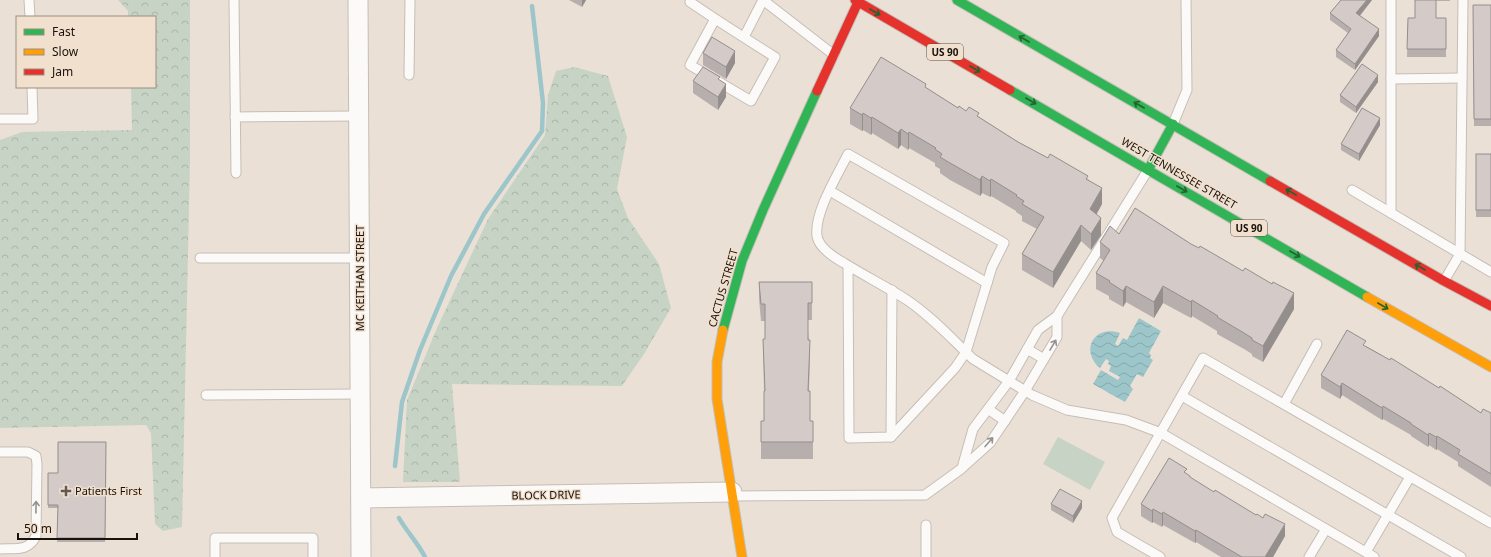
<svg xmlns="http://www.w3.org/2000/svg" width="1491" height="557" viewBox="0 0 1491 557" font-family="'Noto Sans',sans-serif">
  <style>
    .forest { fill: url(#forest-crowns) }
    .pitch { fill: #c7d4c5 }
    .water { fill: url(#water-waves) }
    .lines { fill: none; stroke-linecap: round; stroke-linejoin: round }
    .stream { stroke: #9cc6c9; stroke-width: 4.5 }
    .lane-casing { stroke: #c4beb5; stroke-width: 11 }
    .street-casing { stroke: #c4beb5; stroke-width: 21 }
    .fast-casing { stroke: #c4beb5; stroke-width: 11 }
    .slow-casing { stroke: #c4beb5; stroke-width: 11 }
    .jam-casing { stroke: #c4beb5; stroke-width: 11 }
    .lane { stroke: #fcfaf9; stroke-width: 9 }
    .street { stroke: #fcfaf9; stroke-width: 19 }
    .fast { stroke: #30b455; stroke-width: 9 }
    .slow { stroke: #ff9f0a; stroke-width: 9 }
    .jam { stroke: #e5322d; stroke-width: 9 }
    .wall { fill: #b6afad }
    .shaded-wall { fill: #948e8d }
    .building { fill: #d4cbc9; stroke: #948e8d }
    .oneway { stroke: #246330 }
    .oneway2 { stroke: #96928e }
    .poi-dot { fill: #625a53; stroke: #f2e0ce; stroke-width: 1.5 }
    .labels { text-anchor: middle; stroke-width: 3; stroke-linejoin: round; paint-order: stroke }
    .shield { fill: #f2e0ce; stroke: #5a5046; stroke-width: 1 }
    .shield-label { font-size: 10px; font-weight: bold; fill: #19120c }
    .street-label { font-size: 11px; fill: #19120c; stroke: #f2e0ce }
    .poi-label { font-size: 11px; fill: #19120c; stroke: #f2e0ce; text-anchor: start }
  </style>
  <defs>
    <pattern id="forest-crowns" width="20" height="18" patternUnits="userSpaceOnUse"><rect width="20" height="18" fill="#c7d4c5"/><path d="M2 6a3 3 0 1 1 6 0M12 15a3 3 0 1 1 6 0" fill="none" stroke="#aab5a8"/></pattern>
    <pattern id="water-waves" width="16" height="10" patternUnits="userSpaceOnUse"><rect width="16" height="10" fill="#9cc6c9"/><path d="M0 5q4-4 8 0t8 0" fill="none" stroke="#86a9ab"/></pattern>
  </defs>
  <rect width="100%" height="100%" fill="#eae0d6"/>
  <g class="forest">
    <path d="M118,0H190V162L182,527L163,531L155,524L151,433L146,425L0,428V140L22,132L132,130L131,87H155V17H128V11Z"/>
    <path d="M574,67L608,76L627,137L617,189L628,218L659,264L671,308L644,354L622,386L452,384L460,482H403L407,400L437,328L488,219L545,135L548,95L556,71Z"/>
  </g>
  <path class="pitch" d="M1058,437L1105,462L1090,490L1043,464Z"/>
  <path class="water" d="M1139,318L1161,331L1149,353L1151,355L1150,358L1153,360L1143,377L1137,374L1130,386L1133,389L1125,402L1093,384L1101,370L1118,380L1120,377L1109,371L1111,366L1108,364L1109,361L1106,359L1100,368C1079,350 1095,324 1120,333L1115,344L1118,346L1123,338L1127,340Z"/>
  <g class="lines">
    <g class="stream">
      <path d="M395,466L402,402L420,350L451,276L484,214L542,131L543,103L532,6"/>
      <path d="M399,518C407,532 418,543 425,557"/>
    </g>
    <defs>
      <g id="lane">
        <path d="M29,0L30,17"/>
        <path d="M234,0L236,173"/>
        <path d="M1391,0V213"/>
        <path d="M690,2C718,21 746,39 775,57L751,101L690,65L715,19"/>
        <path d="M744,37L763,0L834,55"/>
        <path d="M409,75L410,0"/>
        <path d="M1391,79L1462,78"/>
        <path d="M235,117L359,116"/>
        <path d="M0,119H33L32,87"/>
        <path d="M1173,124L1187,90L1186,0"/>
        <path d="M1352,190L1491,272"/>
        <path d="M830,191L987,283"/>
        <path d="M200,258H360"/>
        <path d="M848,266L849,438L891,437L955,368L966,352L992,267L1004,243L848,154C837,176 814,213 817,236C819,248 835,258 844,263C865,276 887,287 907,300C932,317 952,339 973,359L1032,395L1067,410L1126,420L1161,433L1374,557"/>
        <path d="M1444,281L1460,254L1463,0"/>
        <path d="M1027,349L1044,359"/>
        <path d="M206,395L360,394"/>
        <path d="M1182,396L1461,557"/>
        <path d="M1284,404L1317,344"/>
        <path d="M988,409L1005,421"/>
        <path d="M891,437L892,290"/>
        <path d="M0,452H28L36,456L37,464L36,536C28,552 16,548 0,549"/>
        <path d="M962,468L973,429L1009,381L1038,330L1057,316L1148,170"/>
        <path d="M733,496L925,495L961,469L990,443L1025,391L1057,337V316"/>
        <path d="M926,525V557"/>
        <path d="M1366,552L1410,477"/>
        <path d="M215,557V538H313V557"/>
        <path d="M1160,557L1117,532L1112,518L1203,358L1491,523"/>
        <path d="M1309,557L1326,529"/>
      </g>
      <g id="street">
        <path d="M358,0L361,557"/>
        <path d="M361,498L732,492"/>
      </g>
      <g id="fast">
        <path d="M957,0L1270,181"/>
        <path d="M1010,90L1367,297"/>
        <path d="M1148,170L1173,124"/>
        <path d="M723,330L742,261L763,210L817,91"/>
      </g>
      <g id="slow">
        <path d="M1367,297L1491,367"/>
        <path d="M723,330L717,362V399L742,557"/>
      </g>
      <g id="jam">
        <path d="M855,0L1010,90"/>
        <path d="M817,91L859,0"/>
        <path d="M1270,181L1444,281L1491,306"/>
      </g>
    </defs>
    <use href="#lane" class="lane-casing"/>
    <use href="#street" class="street-casing"/>
    <use href="#fast" class="fast-casing"/>
    <use href="#slow" class="slow-casing"/>
    <use href="#jam" class="jam-casing"/>
    <use href="#lane" class="lane"/>
    <use href="#street" class="street"/>
    <use href="#fast" class="fast"/>
    <use href="#slow" class="slow"/>
    <use href="#jam" class="jam"/>
  </g>
  <g class="wall">
    <path d="M569,0H586L582,7Z"/>
    <path d="M1341,0H1372L1360,16L1379,36L1355,70L1336,57V50L1348,33L1330,20V13Z"/>
    <path d="M1415,0H1450V1H1436V18H1446V57H1407L1408,18H1415Z"/>
    <path d="M1473,5H1491V126H1474Z"/>
    <path d="M703,53L735,63L726,79L703,65Z"/>
    <path d="M693,81L726,97L718,110L693,93Z"/>
    <path d="M1378,82L1356,113L1340,102V95Z"/>
    <path d="M926,88L958,108L979,117L1018,142L1088,179L1102,204L1096,215L1101,235L1091,250L1081,241L1053,288L1022,270V254L1037,229L1022,221V216L1016,212V211L991,196L990,197L982,193L980,196L950,180L940,173V169L935,166V163L909,148L908,150L901,145L898,149L872,133L871,135L863,130L862,131L850,124V108Z"/>
    <path d="M1380,125L1359,161L1341,150V144Z"/>
    <rect x="1476" y="154" width="15" height="63"/>
    <path d="M1119,234L1294,309L1263,362L1252,356V354L1244,349L1217,334V331L1192,316L1191,318L1163,303L1154,318L1126,302L1123,307L1109,299V296L1096,289V273L1104,261L1100,258V242Z"/>
    <path d="M759,282H812V320H808V331L810,356L809,391L810,421H813V459H761V421H764V391L763,339H765V321H761L759,299Z"/>
    <path d="M1366,346L1481,413H1491V487L1458,466V462L1437,449L1436,450L1429,445L1428,447L1411,436V435L1383,419L1382,420L1342,395L1340,399L1321,388V375Z"/>
    <path d="M106,442L105,542H57L58,508H48V473H58Z"/>
    <path d="M1187,474L1190,478L1285,536L1273,557H1221L1196,542L1195,543L1163,525L1162,527L1153,522L1152,523L1141,516V504Z"/>
    <path d="M1051,504L1082,508L1073,523L1051,510Z"/>
  </g>
  <g class="shaded-wall">
    <path d="M582,0H586L582,7Z"/>
    <path d="M1367,0H1372L1356,20V13Z"/>
    <path d="M1379,29V36L1355,70V64Z"/>
    <path d="M735,51V63L726,79V67Z"/>
    <path d="M1378,75V82L1356,113V107Z"/>
    <path d="M726,84V97L718,110V97Z"/>
    <path d="M863,113V130L862,131V115Z"/>
    <path d="M872,117V133L871,135V118Z"/>
    <path d="M1380,118V125L1359,161V154Z"/>
    <path d="M901,129V145L898,149V133Z"/>
    <path d="M909,132V148L908,150V134Z"/>
    <path d="M982,176V193L980,196V180Z"/>
    <path d="M991,179V196L990,197V181Z"/>
    <path d="M1102,188V204L1090,226V209Z"/>
    <path d="M1101,218V235L1091,250V234Z"/>
    <path d="M1081,225V241L1053,288V272Z"/>
    <path d="M1126,286V302L1123,307V291Z"/>
    <path d="M1163,286V303L1154,318V302Z"/>
    <path d="M1294,293V309L1263,362V346Z"/>
    <path d="M1192,300V316L1191,318V302Z"/>
    <path d="M1342,383V395L1340,399V387Z"/>
    <path d="M1383,406V419L1382,420V408Z"/>
    <path d="M1429,433V445L1428,447V435Z"/>
    <path d="M1437,436V449L1436,450V437Z"/>
    <path d="M1082,501V508L1073,523V516Z"/>
    <path d="M1153,509V522L1152,523V511Z"/>
    <path d="M1163,512V525L1162,527V514Z"/>
    <path d="M1285,524V536L1273,557H1265Z"/>
    <path d="M1196,530V542L1195,543V531Z"/>
  </g>
  <g class="building">
    <path d="M1341,0H1367L1356,13L1379,29L1355,64L1336,50L1351,29L1330,13Z"/>
    <path d="M1415,0H1436V18H1446V49H1407L1408,18H1415Z"/>
    <path d="M1473,5H1491V119H1474Z"/>
    <path d="M712,37L735,51L726,67L703,53Z"/>
    <path d="M881,57L926,84L925,87L958,108L959,106L966,111L969,107L979,113L977,116L1018,142L1048,158L1050,154L1088,176L1086,179L1102,188L1090,209L1101,218L1091,234L1081,225L1053,272L1022,254L1044,217L1022,204L1024,201L1016,196L1017,195L991,179L990,181L982,176L980,180L950,163L940,157L942,154L935,149L936,148L909,132L908,134L901,129L898,133L872,117L871,118L863,113L862,115L850,108Z"/>
    <path d="M1362,64L1378,75L1356,107L1340,95Z"/>
    <path d="M703,67L720,77L718,79L726,84L718,97L693,81Z"/>
    <path d="M1362,108L1380,118L1359,154L1341,144Z"/>
    <rect x="1476" y="154" width="15" height="56"/>
    <path d="M1135,208L1191,244L1199,248L1200,246L1243,271L1245,268L1272,284L1273,282L1294,293L1263,346L1252,340V338L1244,333L1217,317L1218,316L1192,300L1191,302L1163,286L1154,302L1126,286L1123,291L1109,282L1110,281L1096,273L1110,250L1100,242L1110,226L1119,234Z"/>
    <path d="M759,282H812V303H808V340H810L808,391H810V421H813V442H761V421H764V391H765L763,339H765V304H761Z"/>
    <path d="M1347,330L1366,341L1363,345L1390,360L1391,358L1439,388L1440,386L1481,413L1483,409L1491,413V474L1458,454L1460,450L1437,436L1436,437L1429,433L1428,435L1411,424V423L1383,406L1382,408L1342,383L1340,387L1321,375Z"/>
    <path d="M58,442H106L105,538H57L58,505H48V473H58Z"/>
    <path d="M1169,458L1187,469L1184,472L1190,476V477L1214,492L1215,490L1256,515L1257,514L1263,518L1265,514L1285,524L1265,557H1242L1196,530L1195,531L1163,512L1162,514L1153,509L1152,511L1141,504Z"/>
    <path d="M1060,489L1082,501L1073,516L1051,504Z"/>
  </g>
  <defs><path id="oneway-shaft" d="M-6 0H5M1.5-3L5.5 0L1.5 3" fill="none" stroke-width="1.6" stroke-linecap="round" stroke-linejoin="round"/></defs>
  <g class="oneway">
    <use href="#oneway-shaft" transform="translate(875 12) rotate(30)"/>
    <use href="#oneway-shaft" transform="translate(1024 39) rotate(-150)"/>
    <use href="#oneway-shaft" transform="translate(975 69) rotate(30)"/>
    <use href="#oneway-shaft" transform="translate(1031 101) rotate(30)"/>
    <use href="#oneway-shaft" transform="translate(1139 105) rotate(-150)"/>
    <use href="#oneway-shaft" transform="translate(1182 189) rotate(30)"/>
    <use href="#oneway-shaft" transform="translate(1291 192) rotate(-150)"/>
    <use href="#oneway-shaft" transform="translate(1295 254) rotate(30)"/>
    <use href="#oneway-shaft" transform="translate(1420 267) rotate(-150)"/>
    <use href="#oneway-shaft" transform="translate(1383 306) rotate(30)"/>
  </g>
  <g class="oneway2">
    <use href="#oneway-shaft" transform="translate(1053 345) rotate(-59)"/>
    <use href="#oneway-shaft" transform="translate(989 442) rotate(-49)"/>
    <use href="#oneway-shaft" transform="translate(36 507) rotate(-89)"/>
  </g>
  <path class="poi-dot" d="M64 485h4v4h4v4h-4v4h-4v-4h-4v-4h4z"/>
  <g class="labels">
    <g class="shield">
      <rect x="927" y="44" width="36" height="16" rx="3"/>
      <rect x="1231" y="220" width="36" height="16" rx="3"/>
    </g>
    <g class="shield-label">
      <text x="945" y="56">US 90</text>
      <text x="1249" y="232">US 90</text>
    </g>
    <g class="street-label">
      <text transform="translate(1179 173) rotate(30)" y="4">WEST TENNESSEE STREET</text>
      <text transform="translate(360 278) rotate(-90)" y="4">MC KEITHAN STREET</text>
      <text transform="translate(723 288) rotate(-74)" y="4">CACTUS STREET</text>
      <text transform="translate(546 495) rotate(-1)" y="4">BLOCK DRIVE</text>
    </g>
    <g class="poi-label">
      <text x="75" y="495">Patients First</text>
    </g>
  </g>
  <rect x="16" y="16" width="140" height="72" fill="#f2e0ce" stroke="#9b8e80"/>
  <rect x="24" y="29" width="20" height="6" fill="#30b455" stroke="#9b8e80"/>
  <text x="52" y="36" font-size="12" fill="#19120c">Fast</text>
  <rect x="24" y="49" width="20" height="6" fill="#ff9f0a" stroke="#9b8e80"/>
  <text x="52" y="56" font-size="12" fill="#19120c">Slow</text>
  <rect x="24" y="69" width="20" height="6" fill="#e5322d" stroke="#9b8e80"/>
  <text x="52" y="76" font-size="12" fill="#19120c">Jam</text>
  <path d="M18 533v6h119v-6" fill="none" stroke="#19120c" stroke-width="2"/>
  <text x="24" y="533" font-size="12" fill="#19120c" stroke="#f2e0ce" stroke-width="3" paint-order="stroke">50 m</text>
</svg>
